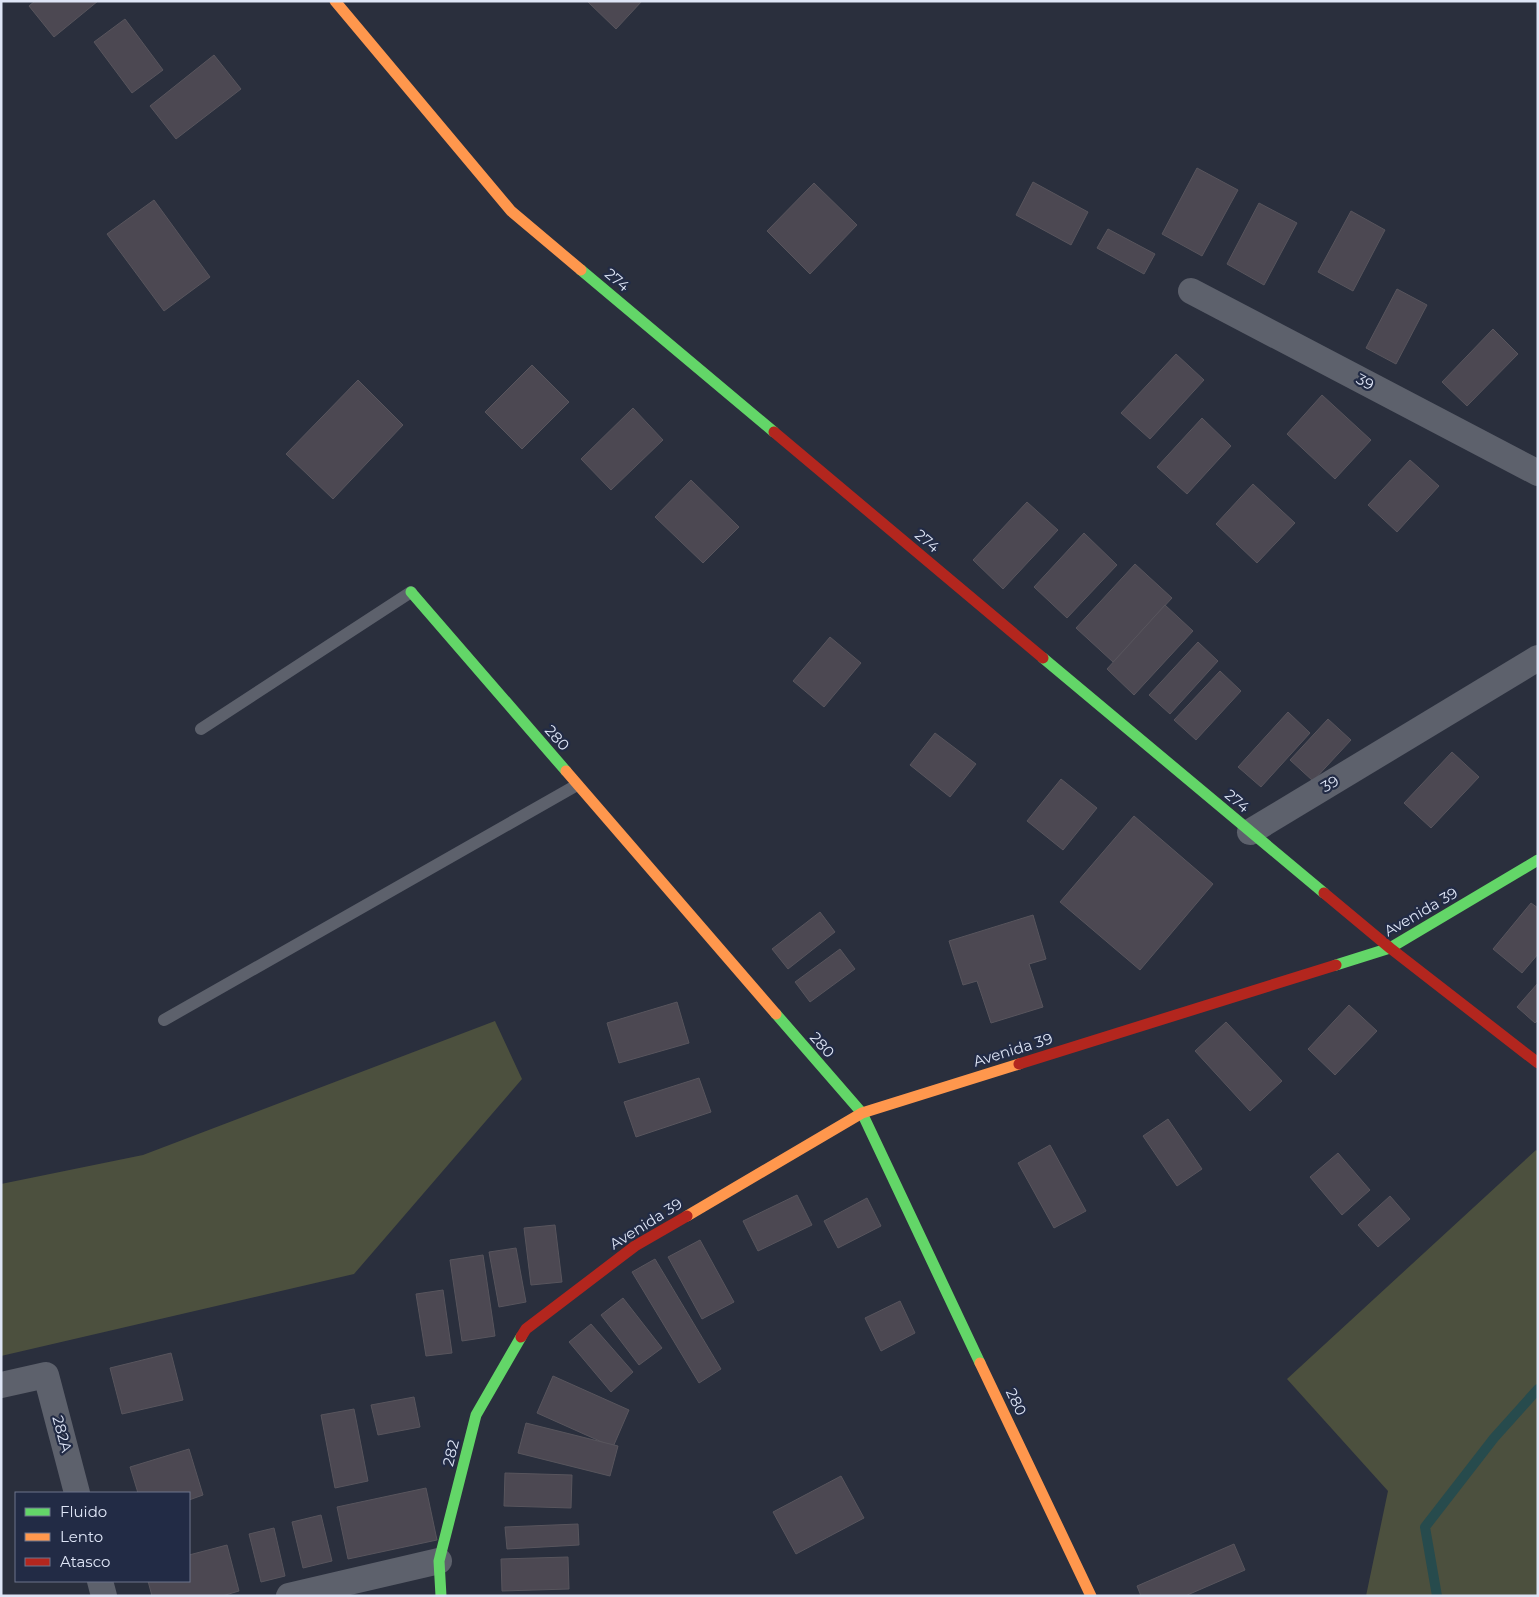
<svg xmlns="http://www.w3.org/2000/svg" width="1539" height="1597" viewBox="0 0 1539 1597" font-family="Montserrat,sans-serif">
  <style>
    .green { fill: #4c503e }
    .lines { fill: none; stroke-linecap: round; stroke-linejoin: round }
    .stream { stroke: #274b4d; stroke-width: 10 }
    .building { fill: #4c4852; stroke: #58555d }
    .lane { stroke: #5d616c; stroke-width: 12 }
    .street { stroke: #5d616c; stroke-width: 26 }
    .fast { stroke: #63d668; stroke-width: 11 }
    .slow { stroke: #ff974d; stroke-width: 11 }
    .jam { stroke: #b3261e; stroke-width: 11 }
    .labels { text-anchor: middle; stroke-width: 4.5; stroke-linejoin: round; paint-order: stroke }
    .street-label { font-size: 15px; fill: #dee5f6; stroke: #222b45 }
  </style>
  <rect width="100%" height="100%" fill="#2a2f3d"/>
  <g class="green">
    <path d="M495,1021L522,1079L354,1274L1,1356V1184L143,1155Z"/>
    <path d="M1536,1150L1538,1152V1596H1366L1388,1491L1287,1379Z"/>
  </g>
  <g class="lines">
    <path class="stream" d="M1437,1596L1425,1527L1494,1438L1538,1389"/>
  </g>
  <g class="building">
    <path d="M35,1H98L54,37L29,6Z"/>
    <path d="M587,1H642L616,29Z"/>
    <path d="M125,19L163,70L132,93L94,42Z"/>
    <path d="M214,55L241,89L176,139L150,106Z"/>
    <path d="M1197,168L1238,190L1202,256L1162,234Z"/>
    <path d="M1033,182L1088,212L1071,245L1016,215Z"/>
    <path d="M814,183L857,225L810,274L767,231Z"/>
    <path d="M154,200L210,277L164,311L107,234Z"/>
    <path d="M1259,203L1297,223L1264,285L1227,264Z"/>
    <path d="M1351,211L1385,230L1353,291L1318,272Z"/>
    <path d="M1108,229L1155,254L1144,274L1097,248Z"/>
    <path d="M1397,289L1427,305L1396,364L1366,348Z"/>
    <path d="M1493,329L1518,354L1467,406L1442,382Z"/>
    <path d="M1176,354L1204,380L1150,439L1121,413Z"/>
    <path d="M532,365L569,402L522,449L485,412Z"/>
    <path d="M358,380L403,425L333,499L286,454Z"/>
    <path d="M1322,395L1371,440L1335,479L1287,434Z"/>
    <path d="M633,408L663,440L611,490L581,459Z"/>
    <path d="M1202,418L1231,446L1187,494L1157,467Z"/>
    <path d="M1410,460L1439,486L1397,532L1368,505Z"/>
    <path d="M691,480L739,527L703,563L655,517Z"/>
    <path d="M1253,484L1295,523L1257,563L1216,524Z"/>
    <path d="M1027,502L1058,530L1003,589L973,560Z"/>
    <path d="M1084,533L1117,565L1067,618L1034,587Z"/>
    <path d="M1135,564L1172,598L1113,662L1076,628Z"/>
    <path d="M1165,605L1193,631L1134,695L1107,669Z"/>
    <path d="M830,637L861,663L824,707L793,681Z"/>
    <path d="M1198,642L1218,661L1170,714L1149,695Z"/>
    <path d="M1220,671L1241,691L1196,740L1174,720Z"/>
    <path d="M1288,712L1310,733L1261,787L1238,767Z"/>
    <path d="M1328,719L1351,740L1313,781L1290,760Z"/>
    <path d="M935,733L976,764L950,797L910,765Z"/>
    <path d="M1452,752L1479,777L1431,828L1404,803Z"/>
    <path d="M1061,779L1097,808L1063,850L1027,821Z"/>
    <path d="M1134,816L1213,884L1140,970L1060,902Z"/>
    <path d="M1531,903L1538,908V954L1522,973L1493,949Z"/>
    <path d="M820,912L835,932L788,969L772,949Z"/>
    <path d="M1033,915L1046,959L1029,964L1043,1007L991,1023L977,981L963,985L949,941Z"/>
    <path d="M840,949L855,969L810,1002L795,982Z"/>
    <path d="M1538,983V1020L1535,1023L1517,1007Z"/>
    <path d="M677,1002L689,1043L619,1063L607,1023Z"/>
    <path d="M1349,1005L1377,1031L1335,1075L1308,1049Z"/>
    <path d="M1226,1022L1282,1081L1250,1111L1195,1051Z"/>
    <path d="M699,1078L711,1112L636,1137L624,1102Z"/>
    <path d="M1168,1119L1202,1169L1177,1186L1143,1136Z"/>
    <path d="M1050,1145L1086,1211L1054,1228L1018,1163Z"/>
    <path d="M1338,1153L1370,1190L1342,1215L1310,1177Z"/>
    <path d="M797,1195L812,1225L758,1251L743,1221Z"/>
    <path d="M1390,1196L1410,1219L1378,1247L1358,1225Z"/>
    <path d="M867,1198L881,1226L838,1248L824,1221Z"/>
    <path d="M555,1225L562,1282L531,1285L524,1228Z"/>
    <path d="M700,1240L734,1302L702,1319L668,1257Z"/>
    <path d="M516,1248L526,1302L499,1307L489,1252Z"/>
    <path d="M483,1255L495,1336L462,1341L450,1260Z"/>
    <path d="M655,1259L721,1369L699,1383L632,1272Z"/>
    <path d="M443,1290L452,1353L426,1356L416,1294Z"/>
    <path d="M623,1298L662,1348L639,1365L601,1315Z"/>
    <path d="M900,1301L915,1333L881,1351L865,1318Z"/>
    <path d="M591,1324L633,1372L611,1392L569,1342Z"/>
    <path d="M171,1353L183,1400L122,1414L110,1368Z"/>
    <path d="M553,1376L629,1410L613,1447L537,1413Z"/>
    <path d="M414,1397L420,1427L378,1435L371,1405Z"/>
    <path d="M354,1409L368,1481L335,1488L321,1415Z"/>
    <path d="M526,1423L618,1446L610,1476L518,1453Z"/>
    <path d="M189,1449L203,1495L189,1500V1493H138L130,1467Z"/>
    <path d="M505,1473L572,1475L571,1508L504,1506Z"/>
    <path d="M841,1476L864,1518L796,1554L773,1512Z"/>
    <path d="M426,1488L437,1540L348,1559L337,1507Z"/>
    <path d="M321,1515L332,1561L303,1568L292,1522Z"/>
    <path d="M578,1524L579,1545L507,1549L505,1527Z"/>
    <path d="M274,1528L285,1576L261,1582L249,1534Z"/>
    <path d="M1234,1544L1245,1570L1185,1596H1141L1137,1586Z"/>
    <path d="M227,1545L239,1591L222,1596H152L148,1581H189V1555Z"/>
    <path d="M568,1557L569,1589L502,1591L501,1559Z"/>
  </g>
  <g class="lines">
    <g class="lane">
      <path d="M201,729L411,592"/>
      <path d="M164,1020L577,785"/>
    </g>
    <g class="street">
      <path d="M1191,291L1538,473"/>
      <path d="M1250,832L1538,658"/>
      <path d="M1,1385L46,1375L77,1493"/>
      <path d="M100,1581L104,1596"/>
      <path d="M289,1596L439,1561"/>
    </g>
    <g class="fast">
      <path d="M581,270L774,432"/>
      <path d="M411,592L566,771"/>
      <path d="M1043,658L1324,893"/>
      <path d="M1336,965L1390,948L1538,860"/>
      <path d="M776,1014L862,1113L980,1363"/>
      <path d="M441,1596L439,1561L476,1415L521,1337"/>
    </g>
    <g class="slow">
      <path d="M335,1L511,211L581,270"/>
      <path d="M566,771L776,1014"/>
      <path d="M687,1216L862,1113L1019,1064"/>
      <path d="M980,1363L1091,1596"/>
    </g>
    <g class="jam">
      <path d="M774,432L1043,658"/>
      <path d="M1324,893L1390,948L1538,1063"/>
      <path d="M1019,1064L1336,965"/>
      <path d="M521,1337L526,1329L635,1246L687,1216"/>
    </g>
  </g>
  <g class="labels">
    <g class="street-label">
      <text transform="translate(617 280) rotate(40)" y="5">274</text>
      <text transform="translate(1365 382) rotate(28)" y="5">39</text>
      <text transform="translate(927 541) rotate(40)" y="5">274</text>
      <text transform="translate(557 738) rotate(49)" y="5">280</text>
      <text transform="translate(1330 784) rotate(-31)" y="5">39</text>
      <text transform="translate(1237 801) rotate(40)" y="5">274</text>
      <text transform="translate(1421 912) rotate(-30)" y="5">Avenida 39</text>
      <text transform="translate(822 1045) rotate(49)" y="5">280</text>
      <text transform="translate(1013 1050) rotate(-17)" y="5">Avenida 39</text>
      <text transform="translate(646 1224) rotate(-32)" y="5">Avenida 39</text>
      <text transform="translate(1016 1402) rotate(65)" y="5">280</text>
      <text transform="translate(62 1434) rotate(75)" y="5">282A</text>
      <text transform="translate(451 1453) rotate(-76)" y="5">282</text>
    </g>
  </g>
  <rect width="1539" height="1597" fill="none" stroke="#dee5f6" stroke-width="5"/>
  <rect x="15" y="1492" width="175" height="90" fill="#222b45" stroke="#6d758c"/>
  <rect x="25" y="1508" width="25" height="8" fill="#63d668" stroke="#6d758c"/>
  <text x="60" y="1517" font-size="15" fill="#dee5f6">Fluido</text>
  <rect x="25" y="1533" width="25" height="8" fill="#ff974d" stroke="#6d758c"/>
  <text x="60" y="1542" font-size="15" fill="#dee5f6">Lento</text>
  <rect x="25" y="1558" width="25" height="8" fill="#b3261e" stroke="#6d758c"/>
  <text x="60" y="1567" font-size="15" fill="#dee5f6">Atasco</text>
</svg>
